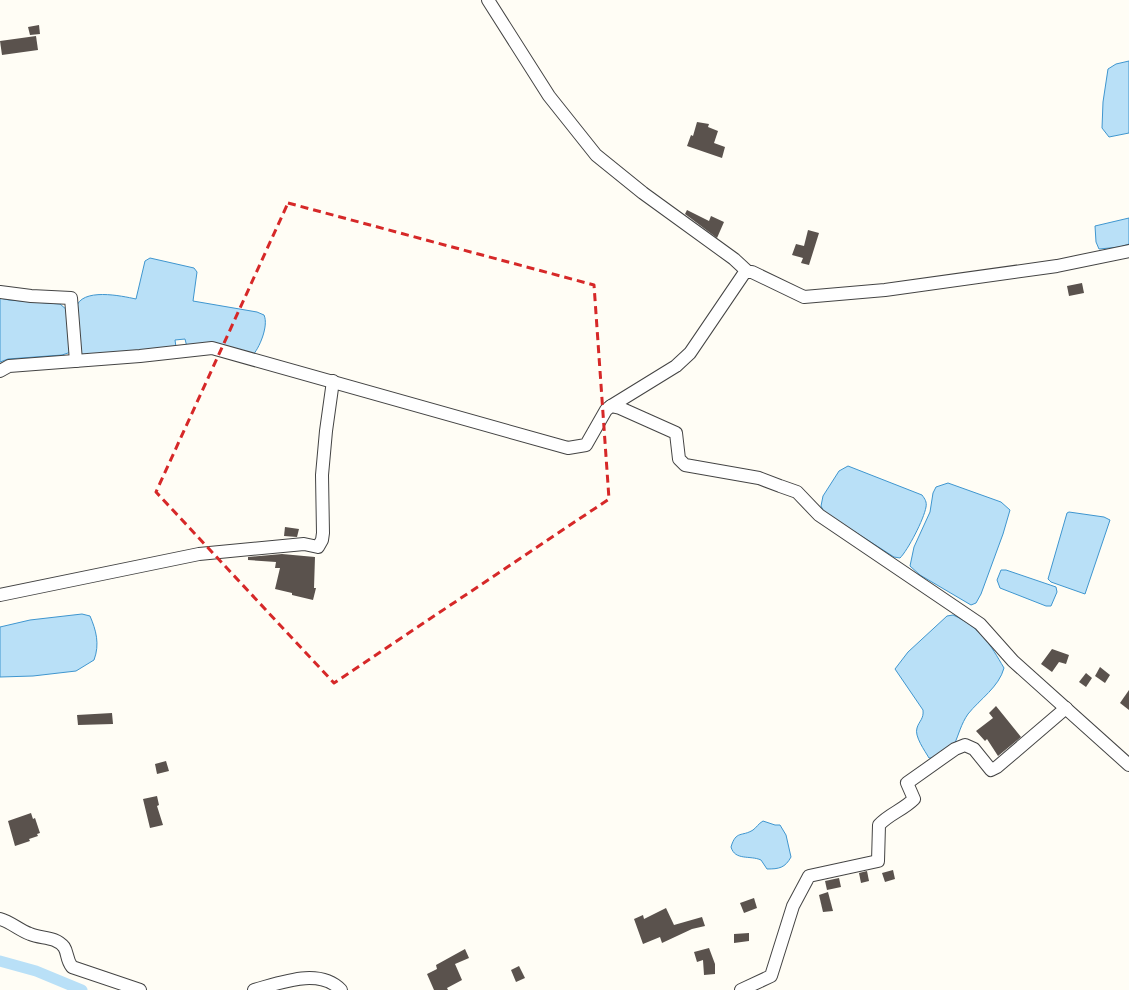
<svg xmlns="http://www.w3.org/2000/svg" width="1129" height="990" viewBox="0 0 1129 990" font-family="'Libre Baskerville',serif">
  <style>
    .water { fill: #b9e0f7; stroke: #3f96cf }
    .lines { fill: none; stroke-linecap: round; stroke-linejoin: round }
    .canal { stroke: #b9e0f7; stroke-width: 11 }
    .building { fill: #5a524d }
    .minor-casing { stroke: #444; stroke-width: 14 }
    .minor { stroke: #fff; stroke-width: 12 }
    .marked { fill: none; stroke: #d62828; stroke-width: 3; stroke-dasharray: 8 5; stroke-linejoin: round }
  </style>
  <rect width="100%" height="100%" fill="#fffdf5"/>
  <g class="water">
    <path d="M1129,61V133L1109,137L1102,128L1103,102L1108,69L1116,64Z"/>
    <path d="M1129,218V244L1120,247L1099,249L1096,242L1095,226Z"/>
    <path d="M150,258L194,268L197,272L193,301L257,312L264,315C269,326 259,349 252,356L187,347L185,339L175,340L176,347L84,356L80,352C79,343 74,315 76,308C81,287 122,296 136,299L145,261Z"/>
    <path d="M0,298L9,300L60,304L67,310L71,352L62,355L8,359L0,362Z"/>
    <path d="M848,466L922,495C925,499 927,502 926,507C924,519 908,550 900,558L894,557L824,512L821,506L823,496L839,471Z"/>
    <path d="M948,483L1001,502L1010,510L1003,534L981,594L976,603L971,605L920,575L910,566L914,547L930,512L933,493L936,487Z"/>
    <path d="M1069,512L1104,517L1110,520L1085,594L1051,582L1048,579L1067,513Z"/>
    <path d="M1001,570H1006L1056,587L1057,592L1051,606H1046L1000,588L997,580Z"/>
    <path d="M82,614L90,616C96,630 100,644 94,660L76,671L33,676L0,677V627L30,620Z"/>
    <path d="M953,615C980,627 990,644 1004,668C999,687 980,699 968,714C961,724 959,734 954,745L933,758H929C925,751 914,736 917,728C919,721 924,719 923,710L895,669L908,652L947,616Z"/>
    <path d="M763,821L775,825H780L786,835L791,857C785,868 779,869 767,869L761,860C750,855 735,861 731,847C736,830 742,837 753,830C757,827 758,824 763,821Z"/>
  </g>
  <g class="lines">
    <path class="canal" d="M0,961L36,971L82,990"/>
  </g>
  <g class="building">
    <path d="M39,25L40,34L30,35L28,27Z"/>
    <path d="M36,36L38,50L2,55L0,41Z"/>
    <path d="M697,122L709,124L708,127L718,131L714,143L725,147L722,158L687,146L691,135L693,136Z"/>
    <path d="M687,210L709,221L711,216L724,222L717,238L685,214Z"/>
    <path d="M808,230L819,233L809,265L801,263L803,258L792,255L796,244L804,246Z"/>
    <path d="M1082,283L1084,293L1069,296L1067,286Z"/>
    <path d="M285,527L299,529L297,537L284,536Z"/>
    <path d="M282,554L315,557L314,588H316L313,600L292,595V593L275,589L280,568H275L276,562L248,560V557Z"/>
    <path d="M1052,649L1069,655L1066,664L1059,662L1052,672L1041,664Z"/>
    <path d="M1100,667L1110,675L1105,683L1095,676Z"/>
    <path d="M1086,673L1092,678L1086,687L1079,682Z"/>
    <path d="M1129,690V710L1120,703Z"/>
    <path d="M996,706L1021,737L998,756L987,739L985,741L976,731L993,718L989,713Z"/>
    <path d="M112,713L113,724L78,725L77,715Z"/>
    <path d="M166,761L169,771L157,774L155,764Z"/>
    <path d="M157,796L159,805L157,806L163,825L150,828L143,799Z"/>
    <path d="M31,813L33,819L35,818L40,833L37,834L38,836L29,839L30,841L15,846L8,821Z"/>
    <path d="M893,870L895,879L885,882L882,873Z"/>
    <path d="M867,871L869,881L861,883L859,873Z"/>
    <path d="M839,878L841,887L827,890L825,881Z"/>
    <path d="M828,892L833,911L823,912L819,895Z"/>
    <path d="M754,898L757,908L744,913L740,903Z"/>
    <path d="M666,908L674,925L702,917L705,926L692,929L662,943L660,937L643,944L634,919L643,915L644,919Z"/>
    <path d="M749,933V941L734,943V934Z"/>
    <path d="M709,948L715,964V974L704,975L703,960L697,962L694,952Z"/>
    <path d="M465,949L469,958L455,964L462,980L447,988L448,990H434L427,974L437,969L436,965Z"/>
    <path d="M519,966L525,978L516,982L511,970Z"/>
  </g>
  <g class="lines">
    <defs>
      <g id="minor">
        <path d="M488,0L549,96L596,155L643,193L734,259L748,272"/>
        <path d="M0,292L31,296L71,298L76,361"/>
        <path d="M0,371L9,366L140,356L212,348L568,448L586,445L606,410L611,406L620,408L676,433L679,459L685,465L759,478L780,486L797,492L819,515L980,624L1013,661L1129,765"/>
        <path d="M611,406L676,366L690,353L745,272H752L804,297L885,290L1057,266L1129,251"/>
        <path d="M0,595L199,554L304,544L318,547L322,540L323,533L322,475L326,431L333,381"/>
        <path d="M0,919C11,922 19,930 30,934C42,939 55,936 64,947C68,953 66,959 72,967L140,990"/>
        <path d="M254,990C280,983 319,967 341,990"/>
        <path d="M741,990L771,976L793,906L809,876L878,861L879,825C889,814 903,810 914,799L907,783L955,749L965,745L974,749L991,770L997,767L1066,708"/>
      </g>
    </defs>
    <use href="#minor" class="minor-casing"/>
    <use href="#minor" class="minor"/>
  </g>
  <path class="marked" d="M288,203L594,285L609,499L334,683L156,492Z"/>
</svg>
